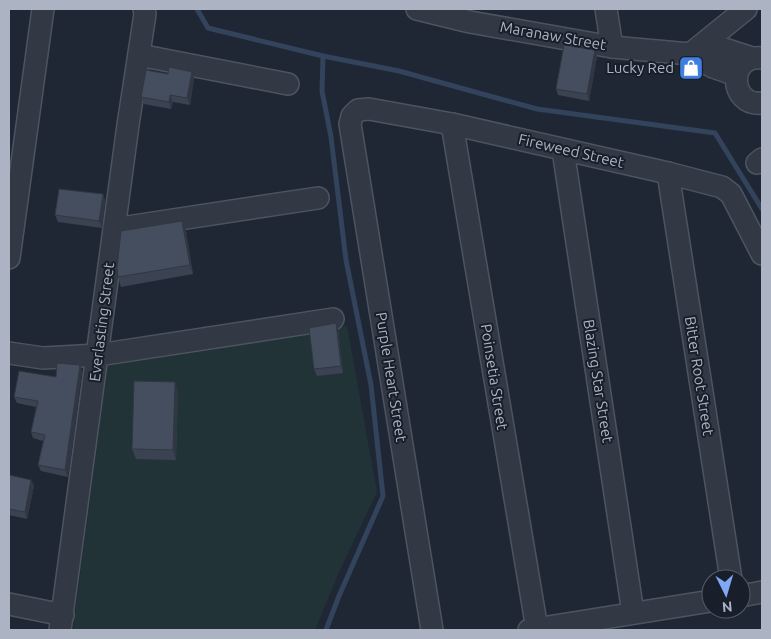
<svg xmlns="http://www.w3.org/2000/svg" width="771" height="639" viewBox="0 0 771 639" font-family="Ubuntu,sans-serif">
  <style>
    .green { fill: #213336 }
    .lines { fill: none; stroke-linecap: round; stroke-linejoin: round }
    .stream { stroke: #33435c; stroke-width: 5 }
    .minor-casing { stroke: #4d5461; stroke-width: 24 }
    .minor { stroke: #323945; stroke-width: 21 }
    .wall { fill: #3b4352 }
    .shaded-wall { fill: #303742 }
    .building { fill: #454e5f; stroke: #303742 }
    .labels { text-anchor: middle; stroke-width: 4; stroke-linejoin: round; paint-order: stroke }
    .street-label { font-size: 15px; fill: #acb4c3; stroke: #181f2a }
    .poi-label { font-size: 15px; fill: #acb4c3; stroke: #181f2a; text-anchor: end }
  </style>
  <rect width="100%" height="100%" fill="#1f2735"/>
  <path class="green" d="M347,326L377,492L339,572L315,630H73L108,363Z"/>
  <g class="lines">
    <g class="stream">
      <path d="M197,9L208,28L323,56L399,71L537,109L715,133L762,209"/>
      <path d="M323,56L322,91L331,137L346,260L371,385L383,496L339,596L326,630"/>
    </g>
    <defs>
      <g id="minor">
        <path d="M417,9L470,22L612,47L690,54L712,48H721L752,58"/>
        <path d="M606,9L612,47"/>
        <path d="M694,51L746,9"/>
        <path d="M690,54L713,67L736,75"/>
        <path d="M139,55L288,84"/>
        <path d="M762,58C727,54 729,107 762,103"/>
        <path d="M452,124L537,629"/>
        <path d="M563,150L633,613"/>
        <path d="M757,163L762,159"/>
        <path d="M668,173L731,579"/>
        <path d="M114,229L318,198"/>
        <path d="M9,258L43,9"/>
        <path d="M9,353L43,358L98,355L333,319"/>
        <path d="M741,596L762,592"/>
        <path d="M9,604L63,615"/>
        <path d="M60,630L128,125L145,14L144,9"/>
        <path d="M432,630L350,124L352,116L358,110L369,109L452,124L668,173L722,187L731,194L762,254"/>
        <path d="M529,630L711,601"/>
      </g>
    </defs>
    <use href="#minor" class="minor-casing"/>
    <use href="#minor" class="minor"/>
  </g>
  <g class="wall">
    <path d="M597,57L589,101L558,95L556,89Z"/>
    <path d="M194,78L190,105L173,102L171,109L144,104L141,97Z"/>
    <path d="M103,194L105,201L102,228L58,222L55,215Z"/>
    <path d="M186,231L193,274L121,287L118,277Z"/>
    <path d="M336,323L338,330L343,373L317,376L314,369Z"/>
    <path d="M80,365L82,371L68,477L41,471L38,465L43,441L33,438L31,432L36,407L17,403L14,397Z"/>
    <path d="M175,382L178,392L176,460L136,459L132,449Z"/>
    <path d="M9,475L31,480L34,486L27,519L9,515Z"/>
  </g>
  <g class="shaded-wall">
    <path d="M595,50L597,57L589,101L587,94Z"/>
    <path d="M192,72L194,78L190,105L187,98Z"/>
    <path d="M170,95L173,102L171,109L169,102Z"/>
    <path d="M103,194L105,201L102,228L99,221Z"/>
    <path d="M182,221L186,231L193,274L190,265Z"/>
    <path d="M336,323L338,330L343,373L341,366Z"/>
    <path d="M80,365L82,371L68,477L65,470Z"/>
    <path d="M175,382L178,392L176,460L173,450Z"/>
    <path d="M31,480L34,486L27,519L25,512Z"/>
  </g>
  <g class="building">
    <path d="M564,45L595,50L587,94L556,89Z"/>
    <path d="M169,67L192,72L187,98L170,95L169,102L141,97L146,70L168,74Z"/>
    <path d="M59,189L103,194L99,221L55,215Z"/>
    <path d="M182,221L190,265L118,277L117,268L121,231Z"/>
    <path d="M336,323L341,366L314,369L309,328Z"/>
    <path d="M57,363L80,365L65,470L38,465L45,435L31,432L38,401L14,397L19,371L56,377Z"/>
    <path d="M134,381L175,382L173,450L132,449Z"/>
    <path d="M9,475L31,480L25,512L9,509Z"/>
  </g>
  <defs>
    <symbol id="shop-square" viewBox="-11 -11 22 22"><rect x="-9" y="-9" width="18" height="18" rx="4" fill="#3f7fe0" stroke="#181f2a"/><path d="M-5-2.5h2.3a2.7 3.5 0 0 1 5.4 0H5L5.5 6h-11ZM-1.5-2.5h3a1.5 2.3 0 0 0-3 0Z" fill="#fff"/></symbol>
  </defs>
  <g fill-rule="evenodd">
    <use href="#shop-square" x="677" y="54" width="28" height="28"/>
  </g>
  <g class="labels">
    <g class="street-label">
      <text transform="translate(553 36) rotate(10)" y="5">Maranaw Street</text>
      <text transform="translate(571 151) rotate(13)" y="5">Fireweed Street</text>
      <text transform="translate(102 322) rotate(-83)" y="5">Everlasting Street</text>
      <text transform="translate(699 376) rotate(81)" y="5">Bitter Root Street</text>
      <text transform="translate(391 377) rotate(81)" y="5">Purple Heart Street</text>
      <text transform="translate(494 377) rotate(81)" y="5">Poinsetia Street</text>
      <text transform="translate(598 381) rotate(81)" y="5">Blazing Star Street</text>
    </g>
    <g class="poi-label">
      <text x="674" y="73">Lucky Red</text>
    </g>
  </g>
  <rect width="771" height="639" fill="none" stroke="#acb4c3" stroke-width="20"/>
  <g transform="translate(726 594) rotate(175)"><circle r="24" fill="#181f2a" stroke="#535b67"/>
  <path d="M0-4L9 19L0 12L-9 19Z" fill="#7fa8f5"/>
  <text y="-8" font-size="14" font-weight="bold" text-anchor="middle" fill="#acb4c3">N</text>
  </g>
</svg>
